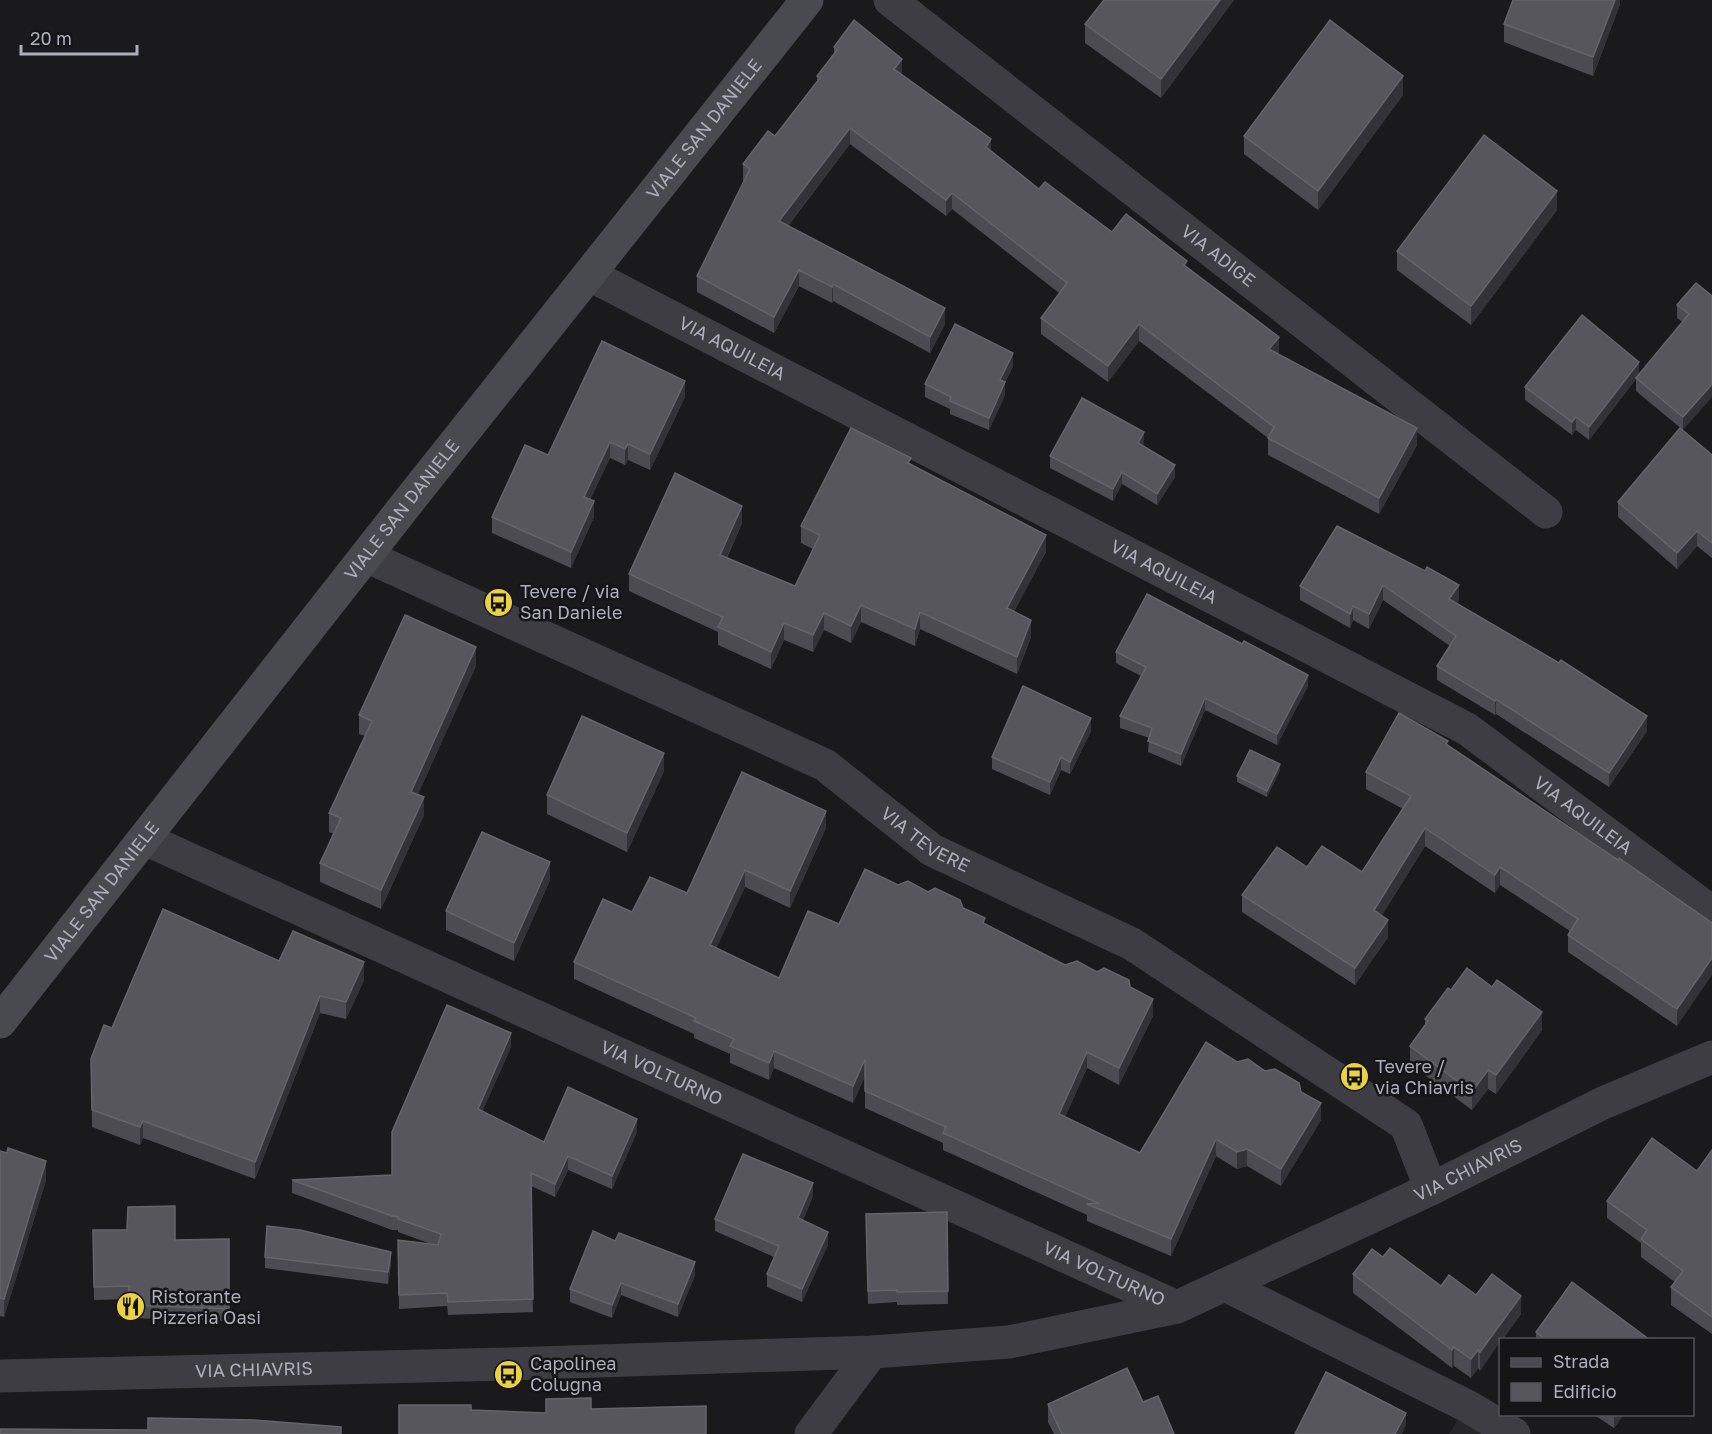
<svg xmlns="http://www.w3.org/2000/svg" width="1712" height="1434" viewBox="0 0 1712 1434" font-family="'Golos Text',sans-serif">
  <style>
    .built { fill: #262629 }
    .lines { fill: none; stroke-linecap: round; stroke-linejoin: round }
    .street { stroke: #3d3d43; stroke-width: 33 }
    .secondary { stroke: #494950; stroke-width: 33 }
    .wall { fill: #4b4b51 }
    .shaded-wall { fill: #333337 }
    .building { fill: #56565c; stroke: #64646b; stroke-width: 1.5 }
    .labels { text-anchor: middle; stroke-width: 5; stroke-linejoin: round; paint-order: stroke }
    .street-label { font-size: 18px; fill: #adaebb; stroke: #151517 }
    .poi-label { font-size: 18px; fill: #adaebb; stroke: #151517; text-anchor: start }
  </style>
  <rect width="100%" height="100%" fill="#1a1a1c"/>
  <path class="built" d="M1461,1414L1494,1434H1449Z"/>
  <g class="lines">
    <g class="street">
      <path id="s1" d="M890,0L1546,512"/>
      <path id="s2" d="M590,275L1467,729L1712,912"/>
      <path id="s3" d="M366,556L825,765L932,850L1132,944L1406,1125L1431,1189"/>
      <path id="s4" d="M145,839L1177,1307"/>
      <path d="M1225,1285L1467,1406L1514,1434"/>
      <path id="s5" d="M0,1376L507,1364L872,1352L1009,1342L1177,1307L1431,1189L1603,1103L1712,1057"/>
      <path d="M811,1434L872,1352"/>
    </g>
    <path class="secondary" id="s6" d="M0,1022L408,502L807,0"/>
  </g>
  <g class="wall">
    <path d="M1104,0H1234L1161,98L1085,43V24Z"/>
    <path d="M1620,0V4L1593,76L1504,42V24Z"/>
    <path d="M834,47L902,75L991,151L1039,189L1112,232L1187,268L1279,353L1278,354L1417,445L1379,514L1268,455V438L1139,341L1108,382L1041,334V318L1059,293L952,209L946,216L850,144L788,226L945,324L930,353L833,301L832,303L799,286L774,333L697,292V276L744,181L743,180V164L775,136L817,81V76L834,55Z"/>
    <path d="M1403,95L1318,210L1244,154V136Z"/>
    <path d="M1557,210L1471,325L1397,270V251Z"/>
    <path d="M1696,283L1683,430L1636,391V379L1589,440L1576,430L1572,435L1525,400V387L1639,375L1683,322L1677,318V305Z"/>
    <path d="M1013,366L1005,383V395L989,430L950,414V409L925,397V384Z"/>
    <path d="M685,397L650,470L628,460L625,465L610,458L590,499L594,517L571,568L492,533V517L548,455Z"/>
    <path d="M1144,444L1142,446L1175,477L1157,505L1122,484L1113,501L1050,468V456Z"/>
    <path d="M1712,455V558L1697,546L1677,569L1618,517V502Z"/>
    <path d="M911,464L1046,552L1014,611L1031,637L1017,674L920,629L915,646L861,622L851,643L824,630L813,652L784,640L771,669L718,645V632L629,591V574L742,523L727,558L795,586L813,549L801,543V526Z"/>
    <path d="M1337,526L1459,600L1457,603L1647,731L1609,787L1496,714L1495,715L1437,680V666L1450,646L1383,600L1369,629L1353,620L1350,628L1300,600V586Z"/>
    <path d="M1116,652L1308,686L1277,745L1205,710L1181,766L1148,752L1149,738L1120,728V716L1141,676L1116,663Z"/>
    <path d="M476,666L418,794L424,815L381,909L320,882V863L334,834L329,832V813L365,736L359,734V715Z"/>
    <path d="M1091,731L1070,774L1061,770L1050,795L992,769V757Z"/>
    <path d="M1448,746L1712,923L1677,1026L1568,952V935L1570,931L1500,885L1495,893L1425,846L1382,915L1388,937L1355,985L1242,912V895L1307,867L1362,872L1403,809L1366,789V772Z"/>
    <path d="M1280,770L1267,797L1237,782V776Z"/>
    <path d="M664,771L627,852L547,814V795Z"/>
    <path d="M826,828L790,908L745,887L716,948L779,978L839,924L898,885L928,892L963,908L985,924L1065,965L1097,972L1130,987L1153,1016L1119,1085L1087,1068L1065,1117L1140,1153L1237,1062L1265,1071L1301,1092L1321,1120L1281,1186L1247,1166L1237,1169L1216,1156L1171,1256L1087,1221V1215L943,1150V1143L865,1108V1076L853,1103L774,1068L769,1080L730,1063V1054L694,1038V1034L574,979V962L632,912L687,893Z"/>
    <path d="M550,880L514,961L446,930V911Z"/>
    <path d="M279,961L364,980L346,1019L320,1013L255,1179L143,1138L140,1145L92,1127L91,1059Z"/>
    <path d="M1451,990L1542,1030L1496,1094L1488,1089L1472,1110L1410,1064V1046L1425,1025V1019Z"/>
    <path d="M511,1047L482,1112L544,1142L637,1132L612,1189L568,1170L555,1197L531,1186L533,1312L448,1315L447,1306L399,1309L398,1240L431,1244L398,1232V1230H392L292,1193V1180L392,1175Z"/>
    <path d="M1712,1150V1334L1671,1305V1287L1675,1282L1641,1257V1243L1607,1218V1201L1697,1171Z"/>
    <path d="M0,1151L46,1180L4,1317L0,1316Z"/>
    <path d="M813,1196L803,1220L828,1245L802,1302L767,1287V1274L774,1257L715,1231V1219Z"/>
    <path d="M947,1212L948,1304L897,1305V1302L868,1304L866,1227Z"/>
    <path d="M93,1230L175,1240L229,1239V1321L129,1318V1299L94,1300Z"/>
    <path d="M615,1241L695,1275L678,1317L621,1295L612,1318L570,1302V1289Z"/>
    <path d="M265,1257L391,1263L388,1284L265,1268Z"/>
    <path d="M1383,1257L1441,1286L1476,1295L1521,1314L1502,1340H1500L1480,1371L1478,1368L1471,1378L1454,1366L1452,1368L1353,1293V1274Z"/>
    <path d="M1536,1332L1650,1340H1536Z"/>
    <path d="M1143,1402L1174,1434H1054L1048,1422V1404Z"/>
    <path d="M1593,1414H1624L1614,1428Z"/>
  </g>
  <g class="shaded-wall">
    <path d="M1220,0H1234L1161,98V79Z"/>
    <path d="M1615,0H1620V4L1593,76V57Z"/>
    <path d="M902,59V75L894,69Z"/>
    <path d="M1403,76V95L1318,210V191Z"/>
    <path d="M850,128V144L779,237V221Z"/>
    <path d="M991,139V156L986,147Z"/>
    <path d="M1557,191V210L1471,325V306Z"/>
    <path d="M952,193V209L946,216V200Z"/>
    <path d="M799,270V286L774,333V317Z"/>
    <path d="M833,284V301L832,303V287Z"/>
    <path d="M945,308V324L930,353V337Z"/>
    <path d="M1139,324V341L1108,382V366Z"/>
    <path d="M1279,337V353L1269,365V349Z"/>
    <path d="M1013,353V366L1005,383V395L989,430V418L1000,380Z"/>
    <path d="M1639,362V375L1589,440V427Z"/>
    <path d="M685,381V397L650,470V454Z"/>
    <path d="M1712,384V397L1683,430V417Z"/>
    <path d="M1576,417V430L1572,435V422Z"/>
    <path d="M1417,428V445L1379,514V498Z"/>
    <path d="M1144,432V444L1138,455V443Z"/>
    <path d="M610,442V458L584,513V497Z"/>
    <path d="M628,444V460L625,465V449Z"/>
    <path d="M1175,465V477L1157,505V494Z"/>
    <path d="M1122,472V484L1113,501V489Z"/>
    <path d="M594,501V517L571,568V552Z"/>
    <path d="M742,506V523L720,572V555Z"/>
    <path d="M1697,531V546L1677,569V553Z"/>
    <path d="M1046,535V552L1007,625V608Z"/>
    <path d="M1383,585V600L1369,629V614Z"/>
    <path d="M1459,585V600L1449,614V599Z"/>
    <path d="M861,605V622L851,643V626Z"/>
    <path d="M1353,606V620L1350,628V614Z"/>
    <path d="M920,612V629L915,646V629Z"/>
    <path d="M824,613V630L813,652V635Z"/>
    <path d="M1031,620V637L1017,674V657Z"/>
    <path d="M784,623V640L771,669V652Z"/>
    <path d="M476,647V666L411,810V792Z"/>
    <path d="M1308,675V686L1277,745V734Z"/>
    <path d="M1205,698V710L1181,766V754Z"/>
    <path d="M1496,699V714L1495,715V701Z"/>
    <path d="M1647,716V731L1609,787V773Z"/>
    <path d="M1091,718V731L1070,774V762Z"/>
    <path d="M664,753V771L627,852V833Z"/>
    <path d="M1061,757V770L1050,795V782Z"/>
    <path d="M1280,764V770L1267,797V791Z"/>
    <path d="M424,797V815L381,909V890Z"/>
    <path d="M826,811V828L790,908V891Z"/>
    <path d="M1425,828V846L1374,928V910Z"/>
    <path d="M550,862V880L514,961V943Z"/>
    <path d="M1500,867V885L1495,893V875Z"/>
    <path d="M745,870V887L710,962V945Z"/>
    <path d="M1388,920V937L1355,985V968Z"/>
    <path d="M1712,958V975L1677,1026V1009Z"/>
    <path d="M364,962V980L346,1019V1002Z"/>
    <path d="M320,996V1013L255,1179V1162Z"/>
    <path d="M1153,999V1016L1119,1085V1068Z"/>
    <path d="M1542,1012V1030L1496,1094V1075Z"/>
    <path d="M511,1033V1047L478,1122V1109Z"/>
    <path d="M774,1051V1068L769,1080V1063Z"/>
    <path d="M1087,1052V1068L1059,1131V1114Z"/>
    <path d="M865,1059V1076L853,1103V1086Z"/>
    <path d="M1488,1070V1089L1472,1110V1092Z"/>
    <path d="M1321,1103V1120L1281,1186V1169Z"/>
    <path d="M637,1119V1132L612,1189V1176Z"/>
    <path d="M143,1121V1138L140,1145V1127Z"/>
    <path d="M1216,1139V1156L1171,1256V1239Z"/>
    <path d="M1247,1149V1166L1237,1169V1152Z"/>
    <path d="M568,1156V1170L555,1197V1184Z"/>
    <path d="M46,1161V1180L4,1317V1299Z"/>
    <path d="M813,1183V1196L798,1230V1218Z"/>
    <path d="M828,1232V1245L802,1302V1289Z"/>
    <path d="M391,1252V1263L388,1284V1272Z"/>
    <path d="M695,1262V1275L678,1317V1304Z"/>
    <path d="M621,1283V1295L612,1318V1305Z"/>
    <path d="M1521,1296V1314L1502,1340H1500V1342L1480,1371V1352Z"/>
    <path d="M1454,1347V1366L1452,1368V1350Z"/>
    <path d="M1478,1350V1368L1471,1378V1359Z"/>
    <path d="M1406,1413V1425L1402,1434H1395Z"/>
    <path d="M1614,1414H1624L1614,1428Z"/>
  </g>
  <g class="building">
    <path d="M1104,0H1220L1161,79L1085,24Z"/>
    <path d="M1513,0H1615L1593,57L1504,24Z"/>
    <path d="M854,20L902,59L894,69L991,139L986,147L1039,189L1045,182L1112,232L1126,214L1187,261L1184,265L1279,337L1269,349L1417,428L1379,498L1268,438L1274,427L1139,324L1108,366L1041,318L1067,283L952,193L946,200L850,128L779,221L945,308L930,337L833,284L832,287L799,270L774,317L697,276L750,169L743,164L768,131L775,136L820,78L817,76L837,50L834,47Z"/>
    <path d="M1330,20L1403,76L1318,191L1244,136Z"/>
    <path d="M1484,135L1557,191L1471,306L1397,251Z"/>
    <path d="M1696,283L1712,296V384L1683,417L1636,378L1689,314L1677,305Z"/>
    <path d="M1582,315L1639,362L1589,427L1576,417L1572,422L1525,387Z"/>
    <path d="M955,324L1013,353L1000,380L1005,382L989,418L950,401L951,397L925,384Z"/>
    <path d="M602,341L685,381L650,454L628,444L625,449L610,442L584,497L594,501L571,552L492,517L525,445L548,455Z"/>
    <path d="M1082,398L1144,432L1138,443L1175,465L1157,494L1122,472L1113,489L1050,456Z"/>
    <path d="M851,428L911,458L908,463L1046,535L1007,608L1031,620L1017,657L920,612L915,629L861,605L851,626L824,613L813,635L784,623L771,652L718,627L723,617L629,574L675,473L742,506L720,555L795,586L820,535L801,526Z"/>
    <path d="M1680,428L1712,455V543L1697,531L1677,553L1618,502Z"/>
    <path d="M1337,526L1425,571L1427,567L1459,585L1449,599L1559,663L1561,660L1647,716L1609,773L1496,699L1495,701L1437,666L1456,636L1383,585L1369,614L1353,606L1350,614L1300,586Z"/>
    <path d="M1147,594L1242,644L1244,641L1308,675L1277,734L1205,698L1181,754L1148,741L1152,728L1120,716L1146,667L1116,652Z"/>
    <path d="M405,615L476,647L411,792L424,797L381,890L320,863L341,818L329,813L372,721L359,715Z"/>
    <path d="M1023,686L1091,718L1070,762L1061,757L1050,782L992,757Z"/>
    <path d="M1399,713L1448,741L1446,744L1618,860L1619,858L1712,923V958L1677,1009L1568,935L1578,919L1500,867L1495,875L1425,828L1374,910L1388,920L1355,968L1242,895L1277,847L1307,867L1322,846L1362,872L1411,796L1366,772Z"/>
    <path d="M582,716L664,753L627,833L547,795Z"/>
    <path d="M1250,750L1280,764L1267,791L1237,776Z"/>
    <path d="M742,772L826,811L790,891L745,870L710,945L779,978L808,911L839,924L865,869L898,885L908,881L928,892L935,888L960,900L963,908L985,918L983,923L1065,965L1077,961L1097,972L1104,968L1129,980L1130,987L1153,999L1119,1068L1087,1052L1059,1114L1140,1153L1206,1042L1237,1062L1248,1059L1265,1071L1275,1069L1299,1083L1301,1092L1321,1103L1281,1169L1247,1149L1237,1152L1216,1139L1171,1239L1087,1204L1098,1203L943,1133L946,1127L865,1091V1059L853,1086L774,1051L769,1063L730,1046L734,1039L694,1021L696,1018L574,962L603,899L632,912L650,877L687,893Z"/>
    <path d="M482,832L550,862L514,943L446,911Z"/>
    <path d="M163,909L279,961L293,931L364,962L346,1002L320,996L255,1162L143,1121L140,1127L92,1110L91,1059L104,1025L112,1028Z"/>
    <path d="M1467,968L1492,987L1497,980L1542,1012L1496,1075L1488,1070L1472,1092L1410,1046L1428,1021L1425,1019L1448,988L1451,990Z"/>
    <path d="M447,1005L511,1033L478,1109L544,1142L568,1087L637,1119L612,1176L568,1156L555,1184L531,1173L533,1299L448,1302L447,1293L399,1295L398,1240L438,1245L441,1234L398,1219V1217L392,1216L292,1180L392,1175V1132Z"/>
    <path d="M1652,1138L1697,1171L1712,1150V1317L1671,1287L1683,1271L1641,1239L1647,1230L1607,1201Z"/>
    <path d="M8,1148L46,1161L4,1299L0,1298V1151L7,1153Z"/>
    <path d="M743,1154L813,1183L798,1218L828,1232L802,1289L767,1274L779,1246L715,1219Z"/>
    <path d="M175,1206V1240L229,1239V1309L129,1305V1286L94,1287L93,1230H127L128,1207Z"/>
    <path d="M947,1212L948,1291L897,1292V1290L868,1291L866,1214Z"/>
    <path d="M267,1226L300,1230L391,1252L388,1272L265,1257Z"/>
    <path d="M593,1231L615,1241L619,1233L695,1262L678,1304L621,1283L612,1305L570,1289Z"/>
    <path d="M1390,1248L1441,1286L1449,1275L1476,1295L1492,1274L1521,1296L1480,1352L1478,1350L1471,1359L1454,1347L1452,1350L1353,1274L1372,1249L1383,1257Z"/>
    <path d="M1572,1282L1650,1340H1546L1536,1332Z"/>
    <path d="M1127,1368L1143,1402L1158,1396L1174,1434H1062L1048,1404Z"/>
    <path d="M1326,1372L1406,1413L1395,1434H1295Z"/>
    <path d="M591,1398V1409L706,1406V1434H399V1405H471V1410L546,1413V1399Z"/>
    <path d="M148,1418L254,1420L341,1427V1434H0V1429L148,1430Z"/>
  </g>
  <defs>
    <symbol id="bus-disc" viewBox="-11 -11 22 22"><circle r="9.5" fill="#ead143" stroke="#151517"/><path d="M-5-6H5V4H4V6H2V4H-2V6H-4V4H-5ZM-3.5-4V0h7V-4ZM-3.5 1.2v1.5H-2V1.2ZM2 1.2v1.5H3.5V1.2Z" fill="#111"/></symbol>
    <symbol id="restaurant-disc" viewBox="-11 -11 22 22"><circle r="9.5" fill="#ead143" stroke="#151517"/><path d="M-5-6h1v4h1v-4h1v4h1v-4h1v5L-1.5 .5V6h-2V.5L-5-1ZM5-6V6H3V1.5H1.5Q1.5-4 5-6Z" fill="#111"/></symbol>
  </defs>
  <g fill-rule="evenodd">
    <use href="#bus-disc" x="482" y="586" width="33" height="33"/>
    <use href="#bus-disc" x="1338" y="1060" width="33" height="33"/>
    <use href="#restaurant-disc" x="114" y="1290" width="33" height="33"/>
    <use href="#bus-disc" x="492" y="1358" width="33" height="33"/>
  </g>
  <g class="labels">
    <g class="street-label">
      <text dy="6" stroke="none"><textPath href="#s6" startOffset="1137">VIALE SAN DANIELE</textPath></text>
      <text dy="6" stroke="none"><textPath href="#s1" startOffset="416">VIA ADIGE</textPath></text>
      <text dy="6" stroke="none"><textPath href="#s2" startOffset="160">VIA AQUILEIA</textPath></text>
      <text dy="6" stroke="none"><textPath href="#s6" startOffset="651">VIALE SAN DANIELE</textPath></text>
      <text dy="6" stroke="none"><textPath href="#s2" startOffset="646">VIA AQUILEIA</textPath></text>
      <text dy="6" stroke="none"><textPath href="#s2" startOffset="1132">VIA AQUILEIA</textPath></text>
      <text dy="6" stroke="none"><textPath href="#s3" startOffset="630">VIA TEVERE</textPath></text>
      <text dy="6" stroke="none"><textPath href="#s6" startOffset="165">VIALE SAN DANIELE</textPath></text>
      <text dy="6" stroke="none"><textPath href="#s4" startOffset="567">VIA VOLTURNO</textPath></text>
      <text dy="6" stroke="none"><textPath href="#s5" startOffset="1503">VIA CHIAVRIS</textPath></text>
      <text dy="6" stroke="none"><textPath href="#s4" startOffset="1053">VIA VOLTURNO</textPath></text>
      <text dy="6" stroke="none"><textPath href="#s5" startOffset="254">VIA CHIAVRIS</textPath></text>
    </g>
    <g class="poi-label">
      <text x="520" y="598">Tevere / via<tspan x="520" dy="21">San Daniele</tspan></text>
      <text x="1375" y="1073">Tevere /<tspan x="1375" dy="21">via Chiavris</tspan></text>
      <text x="151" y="1303">Ristorante<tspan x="151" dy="21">Pizzeria Oasi</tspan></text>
      <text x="530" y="1370">Capolinea<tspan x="530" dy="21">Colugna</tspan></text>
    </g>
  </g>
  <rect x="1499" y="1338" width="195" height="78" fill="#151517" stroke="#525259" stroke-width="1.5"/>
  <rect x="1511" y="1358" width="30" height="9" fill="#494950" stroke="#525259" stroke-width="1.5"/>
  <text x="1553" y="1368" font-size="18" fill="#adaebb">Strada</text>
  <rect x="1511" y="1383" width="30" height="18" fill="#56565c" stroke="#525259" stroke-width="1.5"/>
  <text x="1553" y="1398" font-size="18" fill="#adaebb">Edificio</text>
  <path d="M21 45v9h116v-9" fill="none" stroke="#adaebb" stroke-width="3"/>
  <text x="30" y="45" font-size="18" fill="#adaebb" stroke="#151517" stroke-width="4.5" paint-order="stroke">20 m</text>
</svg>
